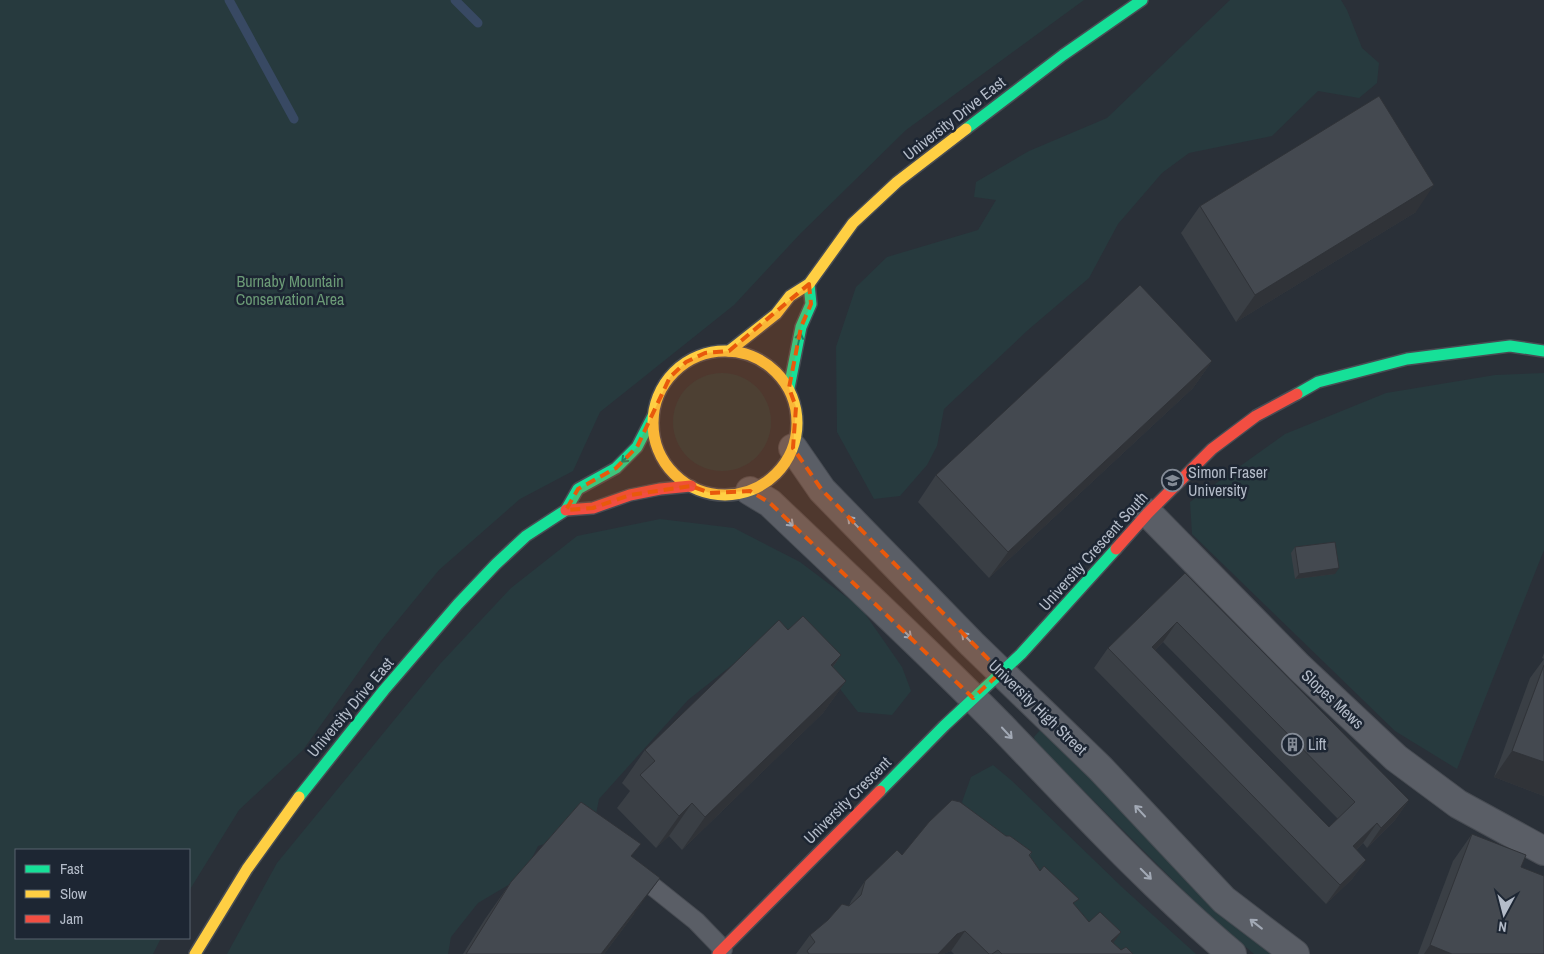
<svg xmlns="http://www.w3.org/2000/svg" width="1544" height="954" viewBox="0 0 1544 954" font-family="'Archivo Narrow',sans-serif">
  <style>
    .green { fill: #273a3e }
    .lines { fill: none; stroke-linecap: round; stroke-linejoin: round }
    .stream { stroke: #384963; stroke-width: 9 }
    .lane-casing { stroke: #484c53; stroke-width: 20 }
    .street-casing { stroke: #484c53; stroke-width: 30 }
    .fast-casing { stroke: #484c53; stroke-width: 14 }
    .slow-casing { stroke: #484c53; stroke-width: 14 }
    .jam-casing { stroke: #484c53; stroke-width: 14 }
    .lane { stroke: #5a5e66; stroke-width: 18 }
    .street { stroke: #5a5e66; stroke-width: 28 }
    .fast { stroke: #16e098; stroke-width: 11 }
    .slow { stroke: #ffcf43; stroke-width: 11 }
    .jam { stroke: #f24e42; stroke-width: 11 }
    .wall { fill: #3a3f45; fill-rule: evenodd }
    .shaded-wall { fill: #303338 }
    .building { fill: #444950; stroke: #303338; fill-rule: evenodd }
    .oneway { stroke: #1a8366 }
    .oneway2 { stroke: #a2a9b5 }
    .marked { fill: #e8590c; fill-opacity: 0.2; stroke: #e8590c; stroke-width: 4; stroke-dasharray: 10 6; stroke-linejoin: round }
    .labels { text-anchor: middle; stroke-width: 5; stroke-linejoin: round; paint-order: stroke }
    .street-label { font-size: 16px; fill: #b4bcc9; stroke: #1d2633 }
    .park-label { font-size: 16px; fill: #6b9a76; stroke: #1d2633 }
    .poi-label { font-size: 16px; fill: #b4bcc9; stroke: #1d2633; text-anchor: start }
  </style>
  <rect width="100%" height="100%" fill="#2a3038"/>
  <g class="green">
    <path d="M0,0H1084L906,130L800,234L734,305L600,412L573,471L520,499L439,570L380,642L303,750L239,810L189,891V850H16V938H161L153,954H0Z"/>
    <path d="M1230,0H1341L1347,10L1362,48L1379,63L1377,83L1359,98L1318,91L1272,136L1189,153L1162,173L1118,224L1089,278L1028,330L944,409L937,446L927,465L900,496L874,499L837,432L836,347L856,287L887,257L978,230L996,200L974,197L976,182L1029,151L1107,118Z"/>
    <path d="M1544,373V550L1457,769L1395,731L1192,534L1190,502L1285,434L1386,393L1495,375Z"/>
    <circle cx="722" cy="422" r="49"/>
    <path d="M660,519L734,528L800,562L861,608L902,667L911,691L892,715L858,712L837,685L746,654L688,700L599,799L595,819L561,839L538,846L532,858L515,881L478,903L451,937L448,954H227L277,863L440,664L511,588L577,536Z"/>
    <path d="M1040,730H1042L1280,954H1254L1208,915L1036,743L1034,737Z"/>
    <path d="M993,765L1011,780L1124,889L1196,954H1119L989,849L962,802L971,777Z"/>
  </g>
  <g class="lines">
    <g class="stream">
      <path d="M229,0L294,119"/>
      <path d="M455,0L478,23"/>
    </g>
    <defs>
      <path id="lane" d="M636,873L696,921L723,949"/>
      <g id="street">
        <path d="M793,448L822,490L972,644L1100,768L1224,900L1295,954"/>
        <path d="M750,491L770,503C847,577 926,649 1001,726C1076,804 1149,884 1232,954"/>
        <path d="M1148,513L1299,667L1396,758L1458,804L1544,851"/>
      </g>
      <g id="fast">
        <path d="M966,129L1063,55L1142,0"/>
        <path d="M789,388L801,327L811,304L809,284"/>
        <path d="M1297,394L1318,382L1407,359L1510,346L1544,351"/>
        <path d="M880,791L944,726L1021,654L1116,549"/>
        <path d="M299,797L384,690L458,604L496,564L526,536L566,510L578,489L616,468L637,447L653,416"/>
      </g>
      <g id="slow">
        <path d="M729,351L776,314L790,296L809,284L853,223L897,182L966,129"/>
        <circle cx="725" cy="423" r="72"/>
        <path d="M195,954L247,869L299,797"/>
      </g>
      <g id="jam">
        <path d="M566,510L593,508L630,495L660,489L691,486"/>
        <path d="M1116,549L1148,513L1212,449L1256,416L1297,394"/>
        <path d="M718,954L880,791"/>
      </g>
    </defs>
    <use href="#lane" class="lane-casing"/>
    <use href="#street" class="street-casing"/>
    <use href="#fast" class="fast-casing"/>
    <use href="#slow" class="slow-casing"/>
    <use href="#jam" class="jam-casing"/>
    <use href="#lane" class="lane"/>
    <use href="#street" class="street"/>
    <use href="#fast" class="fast"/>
    <use href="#slow" class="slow"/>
    <use href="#jam" class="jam"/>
  </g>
  <g class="wall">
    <path d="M1200,206L1416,212L1236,322L1181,233Z"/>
    <path d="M1212,361L1193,388L989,578L918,502L936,475Z"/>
    <path d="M1295,547L1335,574L1295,579L1291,553Z"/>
    <path d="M1185,573L1409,800L1395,820L1367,848L1363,843L1356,850L1366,860L1352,879L1326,904L1094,668L1108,648ZM1163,642L1338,819L1329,827L1155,650Z"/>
    <path d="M788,630L841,655L833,667L846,681L823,713L682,850L669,836L656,848L617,808L630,791L622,783L645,750Z"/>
    <path d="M1544,653V796L1494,777L1530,678L1544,659L1542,658Z"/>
    <path d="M1472,834L1521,867L1544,954H1418L1453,861Z"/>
    <path d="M1006,836L1032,852L1030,856L1040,871L1074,905L1089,922L1121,932L1113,943L1121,950L1133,954H954L951,951L943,954H796L810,935L849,906L851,901L865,881L902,855Z"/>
    <path d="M632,857L634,914L604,954H463L485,919L511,882Z"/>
  </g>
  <g class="shaded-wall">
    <path d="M1434,185L1416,212L1236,322L1255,295Z"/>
    <path d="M1212,361L1193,388L989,578L1008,552Z"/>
    <path d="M1339,568L1335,574L1295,579L1299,574Z"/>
    <path d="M1177,622L1163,642L1138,667L1152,647Z"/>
    <path d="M841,655L818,688L831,665Z"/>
    <path d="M846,681L823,713L682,850L705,817Z"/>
    <path d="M1512,751L1544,762V796L1494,777Z"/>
    <path d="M1409,800L1395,820L1367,848L1381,828Z"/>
    <path d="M692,803L669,836L656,848L679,816Z"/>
    <path d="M1377,823L1363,843L1339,866L1353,846Z"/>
    <path d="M1366,860L1352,879L1326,904L1340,885Z"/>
    <path d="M660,878L634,914L604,954H601Z"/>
    <path d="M965,931L951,951L943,954H938L957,934Z"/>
    <path d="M1121,932L1107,952L1111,941Z"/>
    <path d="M1430,945L1452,954H1424Z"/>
  </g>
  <g class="building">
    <path d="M1379,96L1434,185L1255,295L1200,206Z"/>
    <path d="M1140,285L1212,361L1008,552L936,475Z"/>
    <path d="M1335,542L1339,568L1299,574L1295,547Z"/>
    <path d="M1185,573L1409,800L1381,828L1377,823L1353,846L1366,860L1340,885L1108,648ZM1177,622L1355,802L1329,827L1152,647Z"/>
    <path d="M803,616L841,655L831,665L846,681L705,817L692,803L679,816L640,775L655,761L645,750L779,620L788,630Z"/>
    <path d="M1544,665V762L1512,751Z"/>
    <path d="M952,800L960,802L1006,836H1010L1032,852L1029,855L1040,871L1044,866L1079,899L1073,903L1089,922L1100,912L1121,932L1111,941L1121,950L1126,947L1133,954H1002L998,950L992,954H989L965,931L957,934L938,954H809L807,951L815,942L810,935L828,920L842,904L849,906L861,895L865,881L897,850L902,855L929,822Z"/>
    <path d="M581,802L641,844L631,856L660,878L601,954H466L511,882Z"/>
    <path d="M1472,834L1526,855L1521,867L1544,876V954H1452L1430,945Z"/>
  </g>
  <defs><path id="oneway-shaft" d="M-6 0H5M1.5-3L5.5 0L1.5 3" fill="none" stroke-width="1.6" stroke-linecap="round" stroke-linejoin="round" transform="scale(1.25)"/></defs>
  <g class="oneway">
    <use href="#oneway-shaft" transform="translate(799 340) rotate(-78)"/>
    <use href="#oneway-shaft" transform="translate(627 457) rotate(135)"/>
  </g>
  <g class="oneway2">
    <use href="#oneway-shaft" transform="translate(788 521) rotate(44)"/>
    <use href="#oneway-shaft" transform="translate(853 522) rotate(-134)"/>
    <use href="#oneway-shaft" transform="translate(906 633) rotate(44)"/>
    <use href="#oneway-shaft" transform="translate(967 638) rotate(-134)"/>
    <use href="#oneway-shaft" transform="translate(1007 733) rotate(47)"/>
    <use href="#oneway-shaft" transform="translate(1140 811) rotate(-133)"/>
    <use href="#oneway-shaft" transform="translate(1146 874) rotate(45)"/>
    <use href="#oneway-shaft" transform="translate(1256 924) rotate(-142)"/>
  </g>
  <path class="marked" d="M809,284L811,304L801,327L789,388L796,407L793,448L822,490L1001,672L973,698L770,503L750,491L710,493L691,486L630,495L593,508L566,510L578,489L616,468L637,447L670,377L686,362L705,353L729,351Z"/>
  <defs>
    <symbol id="university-ring" viewBox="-11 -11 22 22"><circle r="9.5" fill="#1d2633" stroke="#848b96" stroke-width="1.5"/><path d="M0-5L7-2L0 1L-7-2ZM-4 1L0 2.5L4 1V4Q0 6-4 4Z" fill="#848b96"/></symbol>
    <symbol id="building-ring" viewBox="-11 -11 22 22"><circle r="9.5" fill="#1d2633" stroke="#848b96" stroke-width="1.5"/><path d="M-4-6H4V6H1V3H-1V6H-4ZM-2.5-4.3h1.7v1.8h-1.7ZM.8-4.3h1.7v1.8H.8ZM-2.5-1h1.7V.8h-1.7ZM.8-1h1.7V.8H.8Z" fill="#848b96"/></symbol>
  </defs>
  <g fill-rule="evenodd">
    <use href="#university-ring" x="1160" y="468" width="25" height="25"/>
    <use href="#building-ring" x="1280" y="732" width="25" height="25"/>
  </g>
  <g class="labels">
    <g class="street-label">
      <text transform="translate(954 118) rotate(-38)" y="6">University Drive East</text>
      <text transform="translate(1093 551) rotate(-48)" y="6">University Crescent South</text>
      <text transform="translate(1333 699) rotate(43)" y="6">Slopes Mews</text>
      <text transform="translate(350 707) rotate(-50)" y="6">University Drive East</text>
      <text transform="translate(1038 707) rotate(44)" y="6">University High Street</text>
      <text transform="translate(847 800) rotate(-45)" y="6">University Crescent</text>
    </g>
    <g class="park-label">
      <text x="290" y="287">Burnaby Mountain<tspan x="290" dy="18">Conservation Area</tspan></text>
    </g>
    <g class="poi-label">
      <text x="1188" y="478">Simon Fraser<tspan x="1188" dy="18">University</tspan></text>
      <text x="1308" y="750">Lift</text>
    </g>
  </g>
  <rect x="15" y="849" width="175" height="90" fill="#1d2633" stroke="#59626f"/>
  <rect x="25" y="865" width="25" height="8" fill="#16e098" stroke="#59626f"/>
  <text x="60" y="874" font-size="15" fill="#b4bcc9">Fast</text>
  <rect x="25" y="890" width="25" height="8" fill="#ffcf43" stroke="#59626f"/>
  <text x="60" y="899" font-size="15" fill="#b4bcc9">Slow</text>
  <rect x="25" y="915" width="25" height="8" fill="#f24e42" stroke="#59626f"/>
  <text x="60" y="924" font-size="15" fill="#b4bcc9">Jam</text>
  <g transform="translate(1504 914) rotate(187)" stroke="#1d2633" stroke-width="4" paint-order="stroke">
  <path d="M0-4L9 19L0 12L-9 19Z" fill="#b4bcc9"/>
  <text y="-8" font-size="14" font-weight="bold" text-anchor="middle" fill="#b4bcc9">N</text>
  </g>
</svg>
